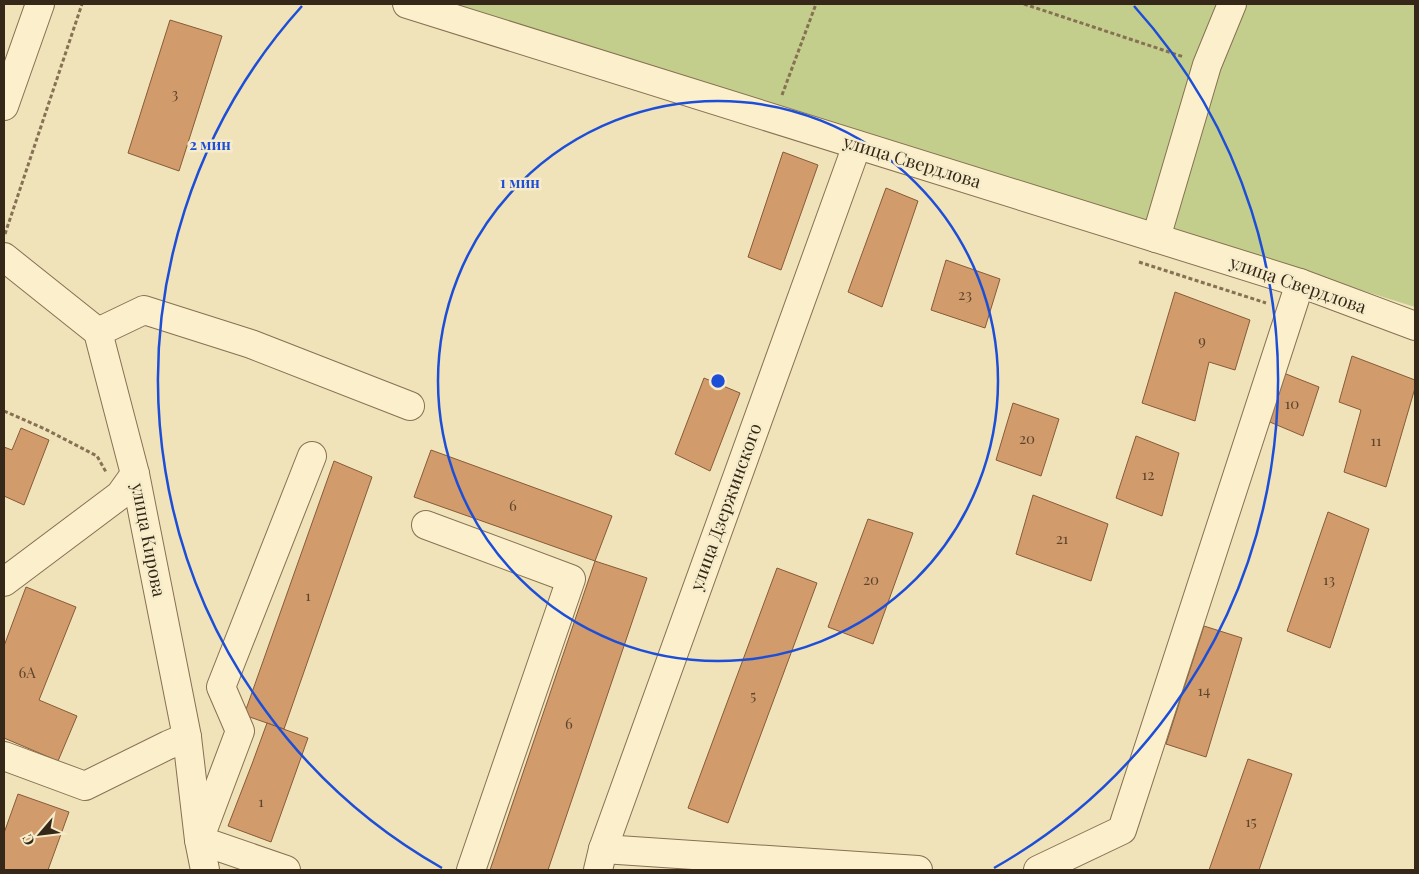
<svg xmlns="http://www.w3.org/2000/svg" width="1419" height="874" viewBox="0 0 1419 874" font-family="'Playfair Display',serif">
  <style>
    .green { fill: #c3ce8d }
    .building { fill: #d19b6c; stroke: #875b38 }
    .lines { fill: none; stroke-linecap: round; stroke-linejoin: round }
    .minor-casing { stroke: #877153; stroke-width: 30 }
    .path { stroke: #877153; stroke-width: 3; stroke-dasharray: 4 2.5; stroke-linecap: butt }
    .minor { stroke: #fbefcc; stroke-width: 28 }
    .ring { fill: none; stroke: #1d4ed8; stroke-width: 2.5 }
    .labels { text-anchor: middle; stroke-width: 5; stroke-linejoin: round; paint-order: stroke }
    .number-label { font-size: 15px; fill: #5c452e }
    .street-label { font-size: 18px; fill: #352819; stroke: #f7ecc9 }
    .centre { fill: #1d4ed8; stroke: #f7ecc9; stroke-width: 2.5 }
    .ring-label { font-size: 15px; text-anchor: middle; font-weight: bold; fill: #1d4ed8; stroke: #f7ecc9; stroke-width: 5; stroke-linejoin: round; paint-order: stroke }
  </style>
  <rect width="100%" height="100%" fill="#f0e2b9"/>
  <path class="green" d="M447,4H1415V307Z"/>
  <g class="building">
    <path d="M170,20L222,36L179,171L128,153Z"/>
    <path d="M783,152L818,165L781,270L748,257Z"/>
    <path d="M886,188L918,201L882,307L848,292Z"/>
    <path d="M946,260L1000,279L985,328L931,310Z"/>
    <path d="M1175,292L1250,320L1235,370L1209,362L1195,421L1142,403Z"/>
    <path d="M1352,356L1415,380V388L1386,487L1344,472L1361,410L1339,402Z"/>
    <path d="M1281,372L1319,387L1303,436L1265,420Z"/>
    <path d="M704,378L740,393L710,471L675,454Z"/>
    <path d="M1013,403L1059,419L1041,476L996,460Z"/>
    <path d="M21,428L49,440L24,505L4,496V447L12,450Z"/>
    <path d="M1136,436L1179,453L1162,516L1116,498Z"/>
    <path d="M431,450L612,516L595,561L414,497Z"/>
    <path d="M334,461L372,477L284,729L244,715Z"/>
    <path d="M1033,495L1108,524L1091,581L1016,554Z"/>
    <path d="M1328,512L1369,529L1330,648L1287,631Z"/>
    <path d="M868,519L913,533L873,644L828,627Z"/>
    <path d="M595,561L647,578L548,870H490Z"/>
    <path d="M777,568L817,583L728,823L688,808Z"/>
    <path d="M26,587L76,607L39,700L77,716L58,761L4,738V646Z"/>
    <path d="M1204,626L1242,638L1206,757L1166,744Z"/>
    <path d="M267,723L308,738L271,842L228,826L252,764Z"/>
    <path d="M1248,759L1292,774L1259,870H1209Z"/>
    <path d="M18,794L69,812L48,870H4V833Z"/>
  </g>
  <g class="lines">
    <defs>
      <g id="minor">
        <path d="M407,4L1300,283L1415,326"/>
        <path d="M4,106L40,4"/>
        <path d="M1156,238L1207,65L1232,4"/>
        <path d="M4,257L98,332L135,474L187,737L199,840L205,870"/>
        <path d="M98,332L144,310L251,344L410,406"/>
        <path d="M426,525L571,579L471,870"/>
        <path d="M4,582L120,495L135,474"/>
        <path d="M4,756L85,786L168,745L187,737"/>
        <path d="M603,849L918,870"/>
        <path d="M286,870L199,840L240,731L221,687L312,456"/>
        <path d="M598,870L603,849L857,145"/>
        <path d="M1038,870L1122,830L1300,283"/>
      </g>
    </defs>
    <use href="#minor" class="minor-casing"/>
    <g class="path">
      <path d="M1024,4L1184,57"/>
      <path d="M4,5V4"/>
      <path d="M782,95L816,4"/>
      <path d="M5,234L82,4"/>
      <path d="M1139,262L1266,303"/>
      <path d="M4,411L45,429L97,456L106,472"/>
    </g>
    <use href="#minor" class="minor"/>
  </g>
  <g class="ring">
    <circle cx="718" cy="381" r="280"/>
    <path d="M442 868A560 560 0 0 1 302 6M1134 6A560 560 0 0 1 994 868"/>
  </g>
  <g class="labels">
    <g class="number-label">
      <text x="175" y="99">3</text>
      <text x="965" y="300">23</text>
      <text x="1202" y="346">9</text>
      <text x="1292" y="409">10</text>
      <text x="1027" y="444">20</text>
      <text x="1376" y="446">11</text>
      <text x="1148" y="480">12</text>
      <text x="513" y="511">6</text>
      <text x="1062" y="544">21</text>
      <text x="871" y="585">20</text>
      <text x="1329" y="585">13</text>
      <text x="308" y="601">1</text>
      <text x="27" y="678">6А</text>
      <text x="1204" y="696">14</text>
      <text x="753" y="701">5</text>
      <text x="569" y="729">6</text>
      <text x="261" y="807">1</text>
      <text x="1251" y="827">15</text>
    </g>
    <g class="street-label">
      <text transform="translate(912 162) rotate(17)" y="6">улица Свердлова</text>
      <text transform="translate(1298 285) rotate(19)" y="6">улица Свердлова</text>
      <text transform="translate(726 507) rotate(-70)" y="6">улица Дзержинского</text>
      <text transform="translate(148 540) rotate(79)" y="6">улица Кирова</text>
    </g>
  </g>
  <circle cx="718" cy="381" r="8" class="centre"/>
  <g class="ring-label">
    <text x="210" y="150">2 мин</text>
    <text x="520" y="188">1 мин</text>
  </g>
  <rect width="1419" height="874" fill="none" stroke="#352819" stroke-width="10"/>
  <g transform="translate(40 834) rotate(242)" stroke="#f7ecc9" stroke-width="4" paint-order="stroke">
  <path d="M0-4L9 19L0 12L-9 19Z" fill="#352819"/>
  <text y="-8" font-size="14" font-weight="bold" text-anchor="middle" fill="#352819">С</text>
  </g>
</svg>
